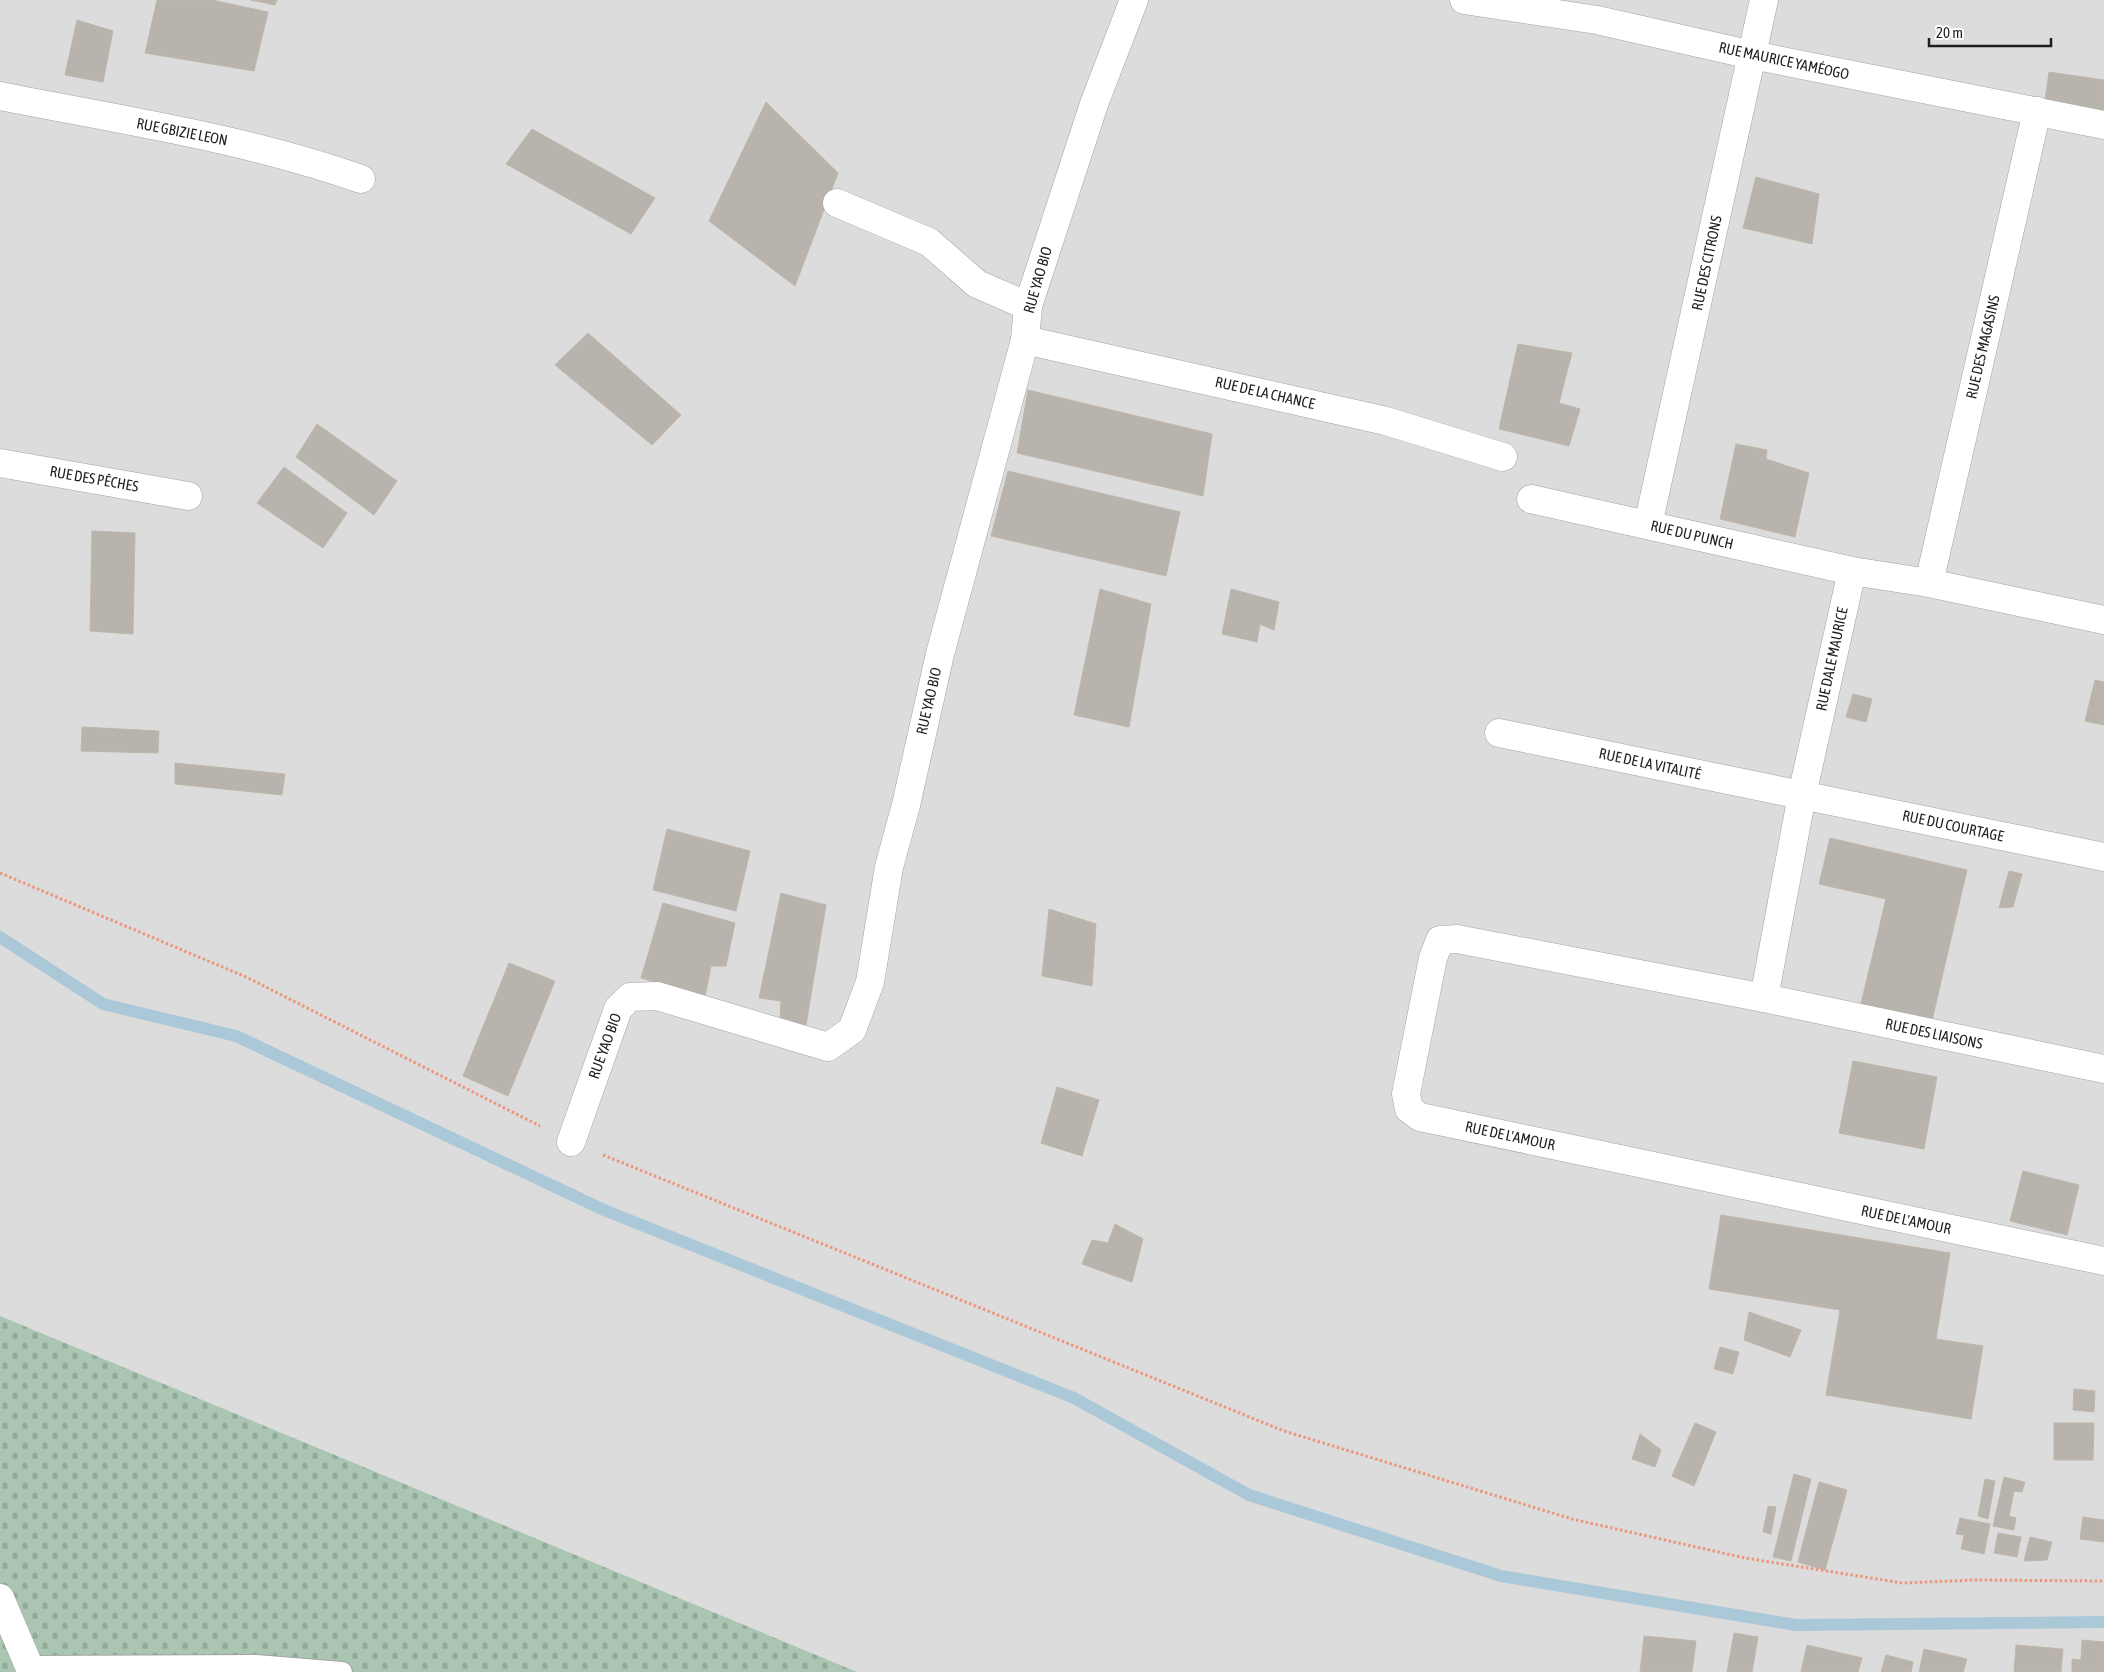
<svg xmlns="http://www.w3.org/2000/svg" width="2104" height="1672" viewBox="0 0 2104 1672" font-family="'Asap Condensed',sans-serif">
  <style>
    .residential { fill: #dddcdc }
    .cemetery { fill: url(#cemetery-stones) }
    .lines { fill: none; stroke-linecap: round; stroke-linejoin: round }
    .stream { stroke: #abc8d8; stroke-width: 12 }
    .building { fill: #b8b3ac; stroke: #bfb6aa }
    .lane-casing { stroke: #a3a3a3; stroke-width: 22 }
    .street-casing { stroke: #a3a3a3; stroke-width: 29 }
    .path { stroke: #ed957a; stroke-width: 3; stroke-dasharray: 2.5 2.5; stroke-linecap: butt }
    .lane { stroke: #fff; stroke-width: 20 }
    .street { stroke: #fff; stroke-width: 28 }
    .labels { text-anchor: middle; stroke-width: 5; stroke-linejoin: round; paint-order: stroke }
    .street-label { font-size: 15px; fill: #1f1f1f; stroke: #fff }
  </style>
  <defs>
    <pattern id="cemetery-stones" width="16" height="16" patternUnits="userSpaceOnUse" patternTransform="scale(1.25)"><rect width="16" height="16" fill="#aac6b2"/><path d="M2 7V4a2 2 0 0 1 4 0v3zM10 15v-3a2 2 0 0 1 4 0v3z" fill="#92aa99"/></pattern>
  </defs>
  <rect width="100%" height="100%" fill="#efede7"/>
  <rect class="residential" x="0" y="0" width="2104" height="1672"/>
  <path class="cemetery" d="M0,1316L857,1672H0Z"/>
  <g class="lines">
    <path class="stream" d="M0,937L103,1004L236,1036L604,1210L1074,1398L1249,1495L1501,1576L1796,1625L2104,1622"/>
  </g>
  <g class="building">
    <path d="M157,0H212L268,12L254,71L145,53Z"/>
    <path d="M251,0H277L275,5Z"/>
    <path d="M77,20L113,31L103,82L65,75Z"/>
    <path d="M2049,72L2104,80V117L2044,107Z"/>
    <path d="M766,102L838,173L795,286L709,221Z"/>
    <path d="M532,129L655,198L631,234L506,164Z"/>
    <path d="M1756,177L1819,194L1812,244L1743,228Z"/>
    <path d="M588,333L681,415L652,445L555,365Z"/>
    <path d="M1518,344L1572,353L1559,403L1580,409L1569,446L1499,429Z"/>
    <path d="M1028,390L1212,434L1203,496L1017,453Z"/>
    <path d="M317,424L397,481L374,515L296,457Z"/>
    <path d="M1736,444L1767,450L1766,459L1809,473L1795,537L1720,519Z"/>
    <path d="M284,467L347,513L323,548L257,503Z"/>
    <path d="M1008,471L1180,512L1166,576L991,536Z"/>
    <path d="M92,531L135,533L133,634L90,631Z"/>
    <path d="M1100,589L1151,604L1129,727L1074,715Z"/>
    <path d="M1231,589L1279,602L1274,630L1260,624L1257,642L1222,634Z"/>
    <path d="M2095,680L2104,682V725L2085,721Z"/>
    <path d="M1853,694L1872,699L1866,722L1846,717Z"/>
    <path d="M82,727L159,731L158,753L81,751Z"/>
    <path d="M175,763L285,774L282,795L175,784Z"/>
    <path d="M667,829L750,851L736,911L653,890Z"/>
    <path d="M1830,838L1967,870L1930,1029L1859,1012L1886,899L1819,884Z"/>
    <path d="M2009,871L2022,874L2013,907L1999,908Z"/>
    <path d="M781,893L826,905L806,1025L780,1021L781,1001L759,998Z"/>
    <path d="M663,903L735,923L726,966H711L705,997L641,978Z"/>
    <path d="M1049,909L1096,924L1092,986L1042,976Z"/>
    <path d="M509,963L555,981L508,1096L463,1076Z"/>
    <path d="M1853,1061L1937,1077L1924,1149L1839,1133Z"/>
    <path d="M1057,1087L1099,1100L1082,1156L1041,1143Z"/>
    <path d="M2023,1171L2079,1185L2067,1235L2010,1221Z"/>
    <path d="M1721,1215L1950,1253L1936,1339L1983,1346L1971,1419L1826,1395L1840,1310L1709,1289Z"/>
    <path d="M1115,1224L1143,1239L1132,1282L1082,1264L1092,1240L1108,1243Z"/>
    <path d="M1749,1312L1801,1330L1790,1357L1744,1340Z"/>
    <path d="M1720,1347L1739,1352L1733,1374L1714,1369Z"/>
    <path d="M2074,1389L2095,1391L2094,1412L2073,1410Z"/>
    <path d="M1695,1423L1716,1432L1694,1486L1672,1476Z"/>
    <path d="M2054,1423H2094L2093,1460H2054Z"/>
    <path d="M1640,1434L1661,1450L1655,1467L1632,1459Z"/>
    <path d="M1794,1474L1811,1479L1791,1561L1773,1557Z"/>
    <path d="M2004,1477L2025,1482L2022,1492L2014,1491L2009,1516L2016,1518L2014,1530L1993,1526Z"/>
    <path d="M1985,1479L1995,1481L1988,1519L1978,1516Z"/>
    <path d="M1819,1482L1847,1490L1825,1570L1798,1562Z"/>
    <path d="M1768,1506L1776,1507L1771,1534L1763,1532Z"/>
    <path d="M2083,1517L2104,1520V1542L2080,1539Z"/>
    <path d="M1960,1518L1990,1524L1984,1554L1961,1549L1964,1535L1956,1534Z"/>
    <path d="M1998,1533L2021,1537L2017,1557L1994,1553Z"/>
    <path d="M2030,1537L2052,1542L2047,1560L2024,1561Z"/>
    <path d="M1734,1633L1758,1637L1752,1672H1727Z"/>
    <path d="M1644,1636L1696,1641L1692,1672H1640Z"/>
    <path d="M2082,1640L2104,1642V1672H2072V1659L2081,1660Z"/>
    <path d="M1807,1645L1862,1658L1858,1672H1801Z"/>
    <path d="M2016,1645L2063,1649L2061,1672H2014Z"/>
    <path d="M1924,1649L1967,1659L1963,1672H1919Z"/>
    <path d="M1886,1655L1913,1662L1911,1672H1881Z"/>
  </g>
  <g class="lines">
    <defs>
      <path id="lane" d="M29,1666L256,1665L342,1672"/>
      <g id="street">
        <path d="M1464,0L1597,20L1752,55L2104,125"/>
        <path d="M0,96C121,120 244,138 361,179"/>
        <path d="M837,203L929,242L977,284L1028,306"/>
        <path d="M1025,340L1386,421L1503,457"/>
        <path d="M0,463L188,496"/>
        <path d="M1531,499L1852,571"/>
        <path d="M1648,525L1764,0"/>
        <path d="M1929,583L2037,111"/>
        <path d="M1499,733L2104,857"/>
        <path d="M1764,998L1802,795L1852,571L1929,583L2104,620"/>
        <path d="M2104,1069L1764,998L1457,939L1440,940L1433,958L1406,1094L1409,1109L1420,1117L2104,1261"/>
        <path d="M571,1142L618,1009L630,997L657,996L828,1047L852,1030L870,982L889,867L906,805L940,654L1025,340L1028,306L1094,104L1134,0"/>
        <path d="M0,1598L29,1666"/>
      </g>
    </defs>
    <use href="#lane" class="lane-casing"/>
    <use href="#street" class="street-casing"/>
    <g class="path">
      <path d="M0,873L246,977L540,1126"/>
      <path d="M603,1155L1284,1431L1572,1519L1745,1558L1902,1583L1975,1580L2104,1581"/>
    </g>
    <use href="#lane" class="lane"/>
    <use href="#street" class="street"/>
  </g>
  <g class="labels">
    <g class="street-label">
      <text transform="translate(1784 61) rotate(12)" y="5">RUE MAURICE YAMÉOGO</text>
      <text transform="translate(182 132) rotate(11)" y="5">RUE GBIZIE LEON</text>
      <text transform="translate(1707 263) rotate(-78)" y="5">RUE DES CITRONS</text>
      <text transform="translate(1038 280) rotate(-74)" y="5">RUE YAO BIO</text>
      <text transform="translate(1983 347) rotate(-77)" y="5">RUE DES MAGASINS</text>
      <text transform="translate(1265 393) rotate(13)" y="5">RUE DE LA CHANCE</text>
      <text transform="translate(94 479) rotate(10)" y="5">RUE DES PÊCHES</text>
      <text transform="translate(1692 535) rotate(13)" y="5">RUE DU PUNCH</text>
      <text transform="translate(1832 659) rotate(-78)" y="5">RUE DALE MAURICE</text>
      <text transform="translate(929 701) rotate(-77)" y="5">RUE YAO BIO</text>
      <text transform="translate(1650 764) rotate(12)" y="5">RUE DE LA VITALITÉ</text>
      <text transform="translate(1953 826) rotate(12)" y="5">RUE DU COURTAGE</text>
      <text transform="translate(1934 1034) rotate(12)" y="5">RUE DES LIAISONS</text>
      <text transform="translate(605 1046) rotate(-70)" y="5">RUE YAO BIO</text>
      <text transform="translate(1510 1136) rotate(12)" y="5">RUE DE L'AMOUR</text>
      <text transform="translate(1906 1220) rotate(12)" y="5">RUE DE L'AMOUR</text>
    </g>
  </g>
  <path d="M1929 38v8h122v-8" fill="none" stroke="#1f1f1f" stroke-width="2.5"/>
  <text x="1936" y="38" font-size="15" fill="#1f1f1f" stroke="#ffffff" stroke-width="4" paint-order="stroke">20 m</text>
</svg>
